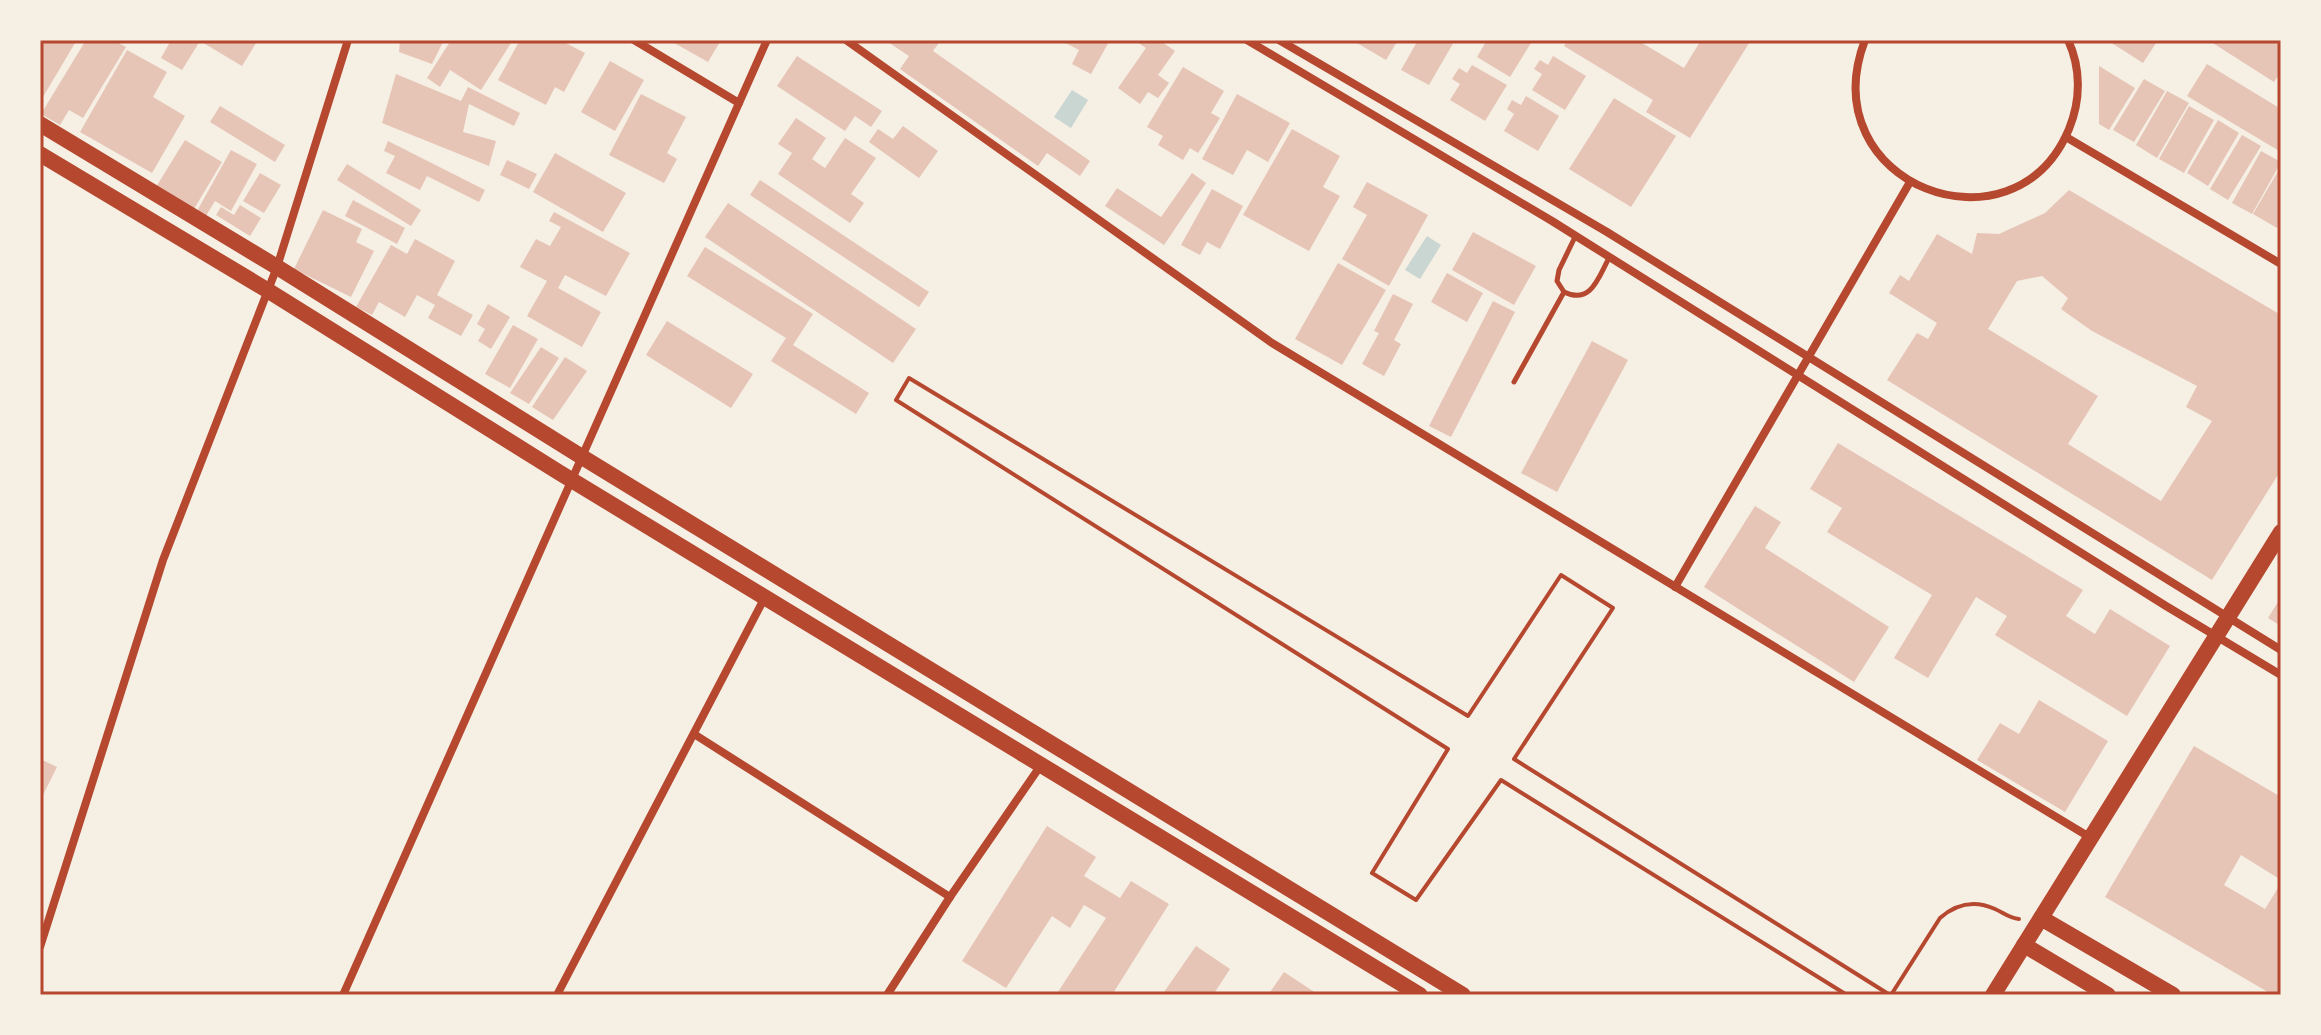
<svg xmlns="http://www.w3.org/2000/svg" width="2321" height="1035" viewBox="0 0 2321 1035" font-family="Raleway,sans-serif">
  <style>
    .water { fill: #c9d6d2 }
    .building { fill: #e6c5b7; fill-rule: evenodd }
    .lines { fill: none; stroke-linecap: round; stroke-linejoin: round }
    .path { stroke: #b5482f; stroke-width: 4 }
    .service { stroke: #b5482f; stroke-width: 5 }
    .minor { stroke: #b5482f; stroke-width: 8 }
    .secondary { stroke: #b5482f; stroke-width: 16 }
    .neatline { fill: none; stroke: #b5482f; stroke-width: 3 }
  </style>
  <rect width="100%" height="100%" fill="#f6efe4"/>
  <g class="water">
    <path d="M1072,90L1088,100L1071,128L1054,117Z"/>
    <path d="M1427,236L1441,245L1420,279L1405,270Z"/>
  </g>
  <g class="building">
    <path d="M40,40H71L75,43L40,102Z"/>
    <path d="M86,40H113L126,47L83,118L69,110L60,125L41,114Z"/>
    <path d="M171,40H258L242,66L200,41L182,70L161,58Z"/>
    <path d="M400,40H444L432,64L399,52Z"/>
    <path d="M451,40H513L481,90L450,70L440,87L427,78Z"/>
    <path d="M520,40H560L585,53L564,92L555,87L546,105L498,80Z"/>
    <path d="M669,40H721L708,62Z"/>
    <path d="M889,40H941L933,51L1090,161L1080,176L1047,153L1038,166L900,69L909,56L888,42Z"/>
    <path d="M1060,40H1110L1091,74L1072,64L1079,50Z"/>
    <path d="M1134,40H1159L1175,51L1158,75L1169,83L1158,98L1148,92L1140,104L1118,88L1146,48Z"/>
    <path d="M1359,40H1398L1386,60L1357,43Z"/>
    <path d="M1418,40H1455L1429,85L1401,70Z"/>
    <path d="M1487,40H1526L1531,43L1510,77L1477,57Z"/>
    <path d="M1568,40H1637L1684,68L1701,40H1751L1690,138L1646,112L1653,100L1564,46Z"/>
    <path d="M2107,40H2158L2143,63Z"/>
    <path d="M2208,40H2281V71L2274,82Z"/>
    <path d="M127,50L167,72L153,97L185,116L152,173L80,132Z"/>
    <path d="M797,56L882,111L871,127L855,116L845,131L777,86Z"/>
    <path d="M1553,56L1586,76L1565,110L1532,90L1542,74L1534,69L1540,60L1548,65Z"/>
    <path d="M610,61L644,80L615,131L581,112Z"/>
    <path d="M2207,64L2281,109V152L2187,96Z"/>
    <path d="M1472,65L1507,85L1485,121L1450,100L1460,84L1452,79L1459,68L1467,73Z"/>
    <path d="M2099,66L2135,88L2109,130L2099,124Z"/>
    <path d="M1183,67L1224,91L1211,113L1220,118L1198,153L1190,148L1183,160L1158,145L1163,136L1147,127Z"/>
    <path d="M396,74L461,101L468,87L520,113L514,126L469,104L463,132L496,141L489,166L382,123Z"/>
    <path d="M2144,79L2165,91L2134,142L2113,130Z"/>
    <path d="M2167,91L2189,103L2157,158L2136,145Z"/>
    <path d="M641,94L686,117L667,153L677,159L664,183L609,155Z"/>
    <path d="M1237,94L1290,123L1268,162L1247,150L1233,175L1202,159Z"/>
    <path d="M1526,96L1559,116L1538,151L1504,131L1514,114L1507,109L1512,100L1521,105Z"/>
    <path d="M1614,98L1676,136L1631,207L1569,169Z"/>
    <path d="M220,106L285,145L275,162L210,122Z"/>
    <path d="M2189,106L2214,120L2184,173L2159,159Z"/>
    <path d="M796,118L826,138L812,159L825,168L845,138L876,158L851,194L864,203L850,223L778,174L792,153L778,144Z"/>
    <path d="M2218,120L2239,133L2208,186L2187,173Z"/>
    <path d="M903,126L938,151L919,178L869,142L878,129L893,139Z"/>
    <path d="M1292,129L1340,156L1323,187L1340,196L1309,251L1243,215Z"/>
    <path d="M2242,135L2261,146L2228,200L2210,189Z"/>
    <path d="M185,140L222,162L194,209L156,187Z"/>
    <path d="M388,141L485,190L479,202L427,176L420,190L386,173L395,156L384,151Z"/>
    <path d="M231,150L257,164L231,211L215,201L206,216L197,211Z"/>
    <path d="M2261,151L2281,162L2252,214L2232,203Z"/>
    <path d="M555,153L626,193L603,232L533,192Z"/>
    <path d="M507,160L537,174L529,189L500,175Z"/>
    <path d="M347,164L421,210L411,226L337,180Z"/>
    <path d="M2281,166V221L2277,228L2253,214Z"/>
    <path d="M260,173L281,185L264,213L243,201Z"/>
    <path d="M1192,173L1206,183L1164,245L1105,206L1117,188L1161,217Z"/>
    <path d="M760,180L929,292L919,307L750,195Z"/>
    <path d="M1367,182L1428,215L1389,286L1342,259L1367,215L1353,207Z"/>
    <path d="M1212,189L1243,206L1220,249L1207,242L1200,255L1181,245Z"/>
    <path d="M2069,190L2281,315V470L2212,580L1887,380L1917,333L1928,339L1937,323L1889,293L1900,275L1909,281L1937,234L1972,254L1977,233L1999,234L2045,213ZM2042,276L2068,298L2061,309L2092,331L2197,386L2186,407L2212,421L2161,501L2068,444L2098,396L1988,329L2017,281Z"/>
    <path d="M353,200L405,228L397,244L345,216Z"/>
    <path d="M728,203L916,329L893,363L705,237Z"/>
    <path d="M240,205L261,218L250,236L216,215L221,207L234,215Z"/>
    <path d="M323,210L362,229L356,242L374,251L351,297L294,269Z"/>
    <path d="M554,212L630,253L606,296L565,275L558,288L601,312L582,347L527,316L547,281L520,267L536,239L550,246L561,227L549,221Z"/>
    <path d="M1473,232L1536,266L1514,305L1452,270Z"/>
    <path d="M415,239L455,261L437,295L473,315L461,336L428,318L435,305L417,295L405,317L379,302L372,315L356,307L391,245L407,254Z"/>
    <path d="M705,247L813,314L793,345L869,393L856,414L771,361L786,338L687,276Z"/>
    <path d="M1338,263L1386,290L1342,365L1295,339Z"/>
    <path d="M1447,273L1483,293L1467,322L1431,302Z"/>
    <path d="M1393,294L1413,304L1394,340L1401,344L1384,376L1362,364L1379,333L1374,331Z"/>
    <path d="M1493,301L1515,312L1451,437L1429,426Z"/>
    <path d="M488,304L510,317L491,349L478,341L485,329L477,324Z"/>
    <path d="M667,321L753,374L731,408L646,355Z"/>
    <path d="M513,325L538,339L510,388L485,374Z"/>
    <path d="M1592,341L1628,360L1557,492L1521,473Z"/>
    <path d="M541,347L559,358L529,404L510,393Z"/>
    <path d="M565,357L587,371L553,420L532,407Z"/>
    <path d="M1838,443L2083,590L2066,616L2095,634L2110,609L2170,646L2127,716L1995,635L2007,616L1976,597L1928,678L1894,658L1932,595L1827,532L1842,508L1810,489Z"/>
    <path d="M1755,506L1781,522L1765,548L1889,627L1854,682L1704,587Z"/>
    <path d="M2281,597V626L2268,618Z"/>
    <path d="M2039,700L2108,741L2065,812L1977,760L2000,723L2019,734Z"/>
    <path d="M2194,746L2281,797V880L2241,855L2224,885L2265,909L2281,883V995H2273L2105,897Z"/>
    <path d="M40,759L57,767L40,801Z"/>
    <path d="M1047,826L1096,857L1084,876L1120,898L1131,881L1169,904L1112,995H1056L1106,918L1084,905L1070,928L1052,916L1006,988L962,961Z"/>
    <path d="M1196,946L1230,969L1213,995H1162Z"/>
    <path d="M1284,972L1319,995H1268Z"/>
  </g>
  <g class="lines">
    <g class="path">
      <path d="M1847,995L1501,780L1416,900L1372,873L1448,749L896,400L909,378L1468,716L1561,575L1613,608L1514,759L1890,995"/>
      <path d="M1891,995L1940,918C1956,904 1975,900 1995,909C2004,913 2009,918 2019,919"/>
    </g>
    <g class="service">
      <path d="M1564,292C1591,305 1598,278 1609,258"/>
      <path d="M1514,382L1564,292L1557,281L1559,270L1575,237"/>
    </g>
    <g class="minor">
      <path d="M634,40L739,103"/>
      <path d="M846,40L1272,343L2091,838"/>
      <path d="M1247,40L1552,221L2166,606L2281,675"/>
      <path d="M1279,40L1607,232L2281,650"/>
      <path d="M1865,40C1810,185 2014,261 2069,129C2081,100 2081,68 2068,40"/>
      <path d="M2066,137L2281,264"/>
      <path d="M1675,587L1910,182"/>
      <path d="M694,734L950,897"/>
      <path d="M40,947L163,560L277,267L348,40"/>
      <path d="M343,995L767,40"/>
      <path d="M557,995L765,597"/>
      <path d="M887,995L950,897L1041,765"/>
    </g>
    <g class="secondary">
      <path d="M40,124L277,267L582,457L1463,995"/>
      <path d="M40,154L267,290L560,473L1420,995"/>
      <path d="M2041,918L2173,995"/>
      <path d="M2024,945L2108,995"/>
      <path d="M1993,995L2281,532"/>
    </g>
  </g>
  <rect width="2321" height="1035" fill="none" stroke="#f6efe4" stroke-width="84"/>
  <rect x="42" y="42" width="2237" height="951" class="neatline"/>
</svg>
